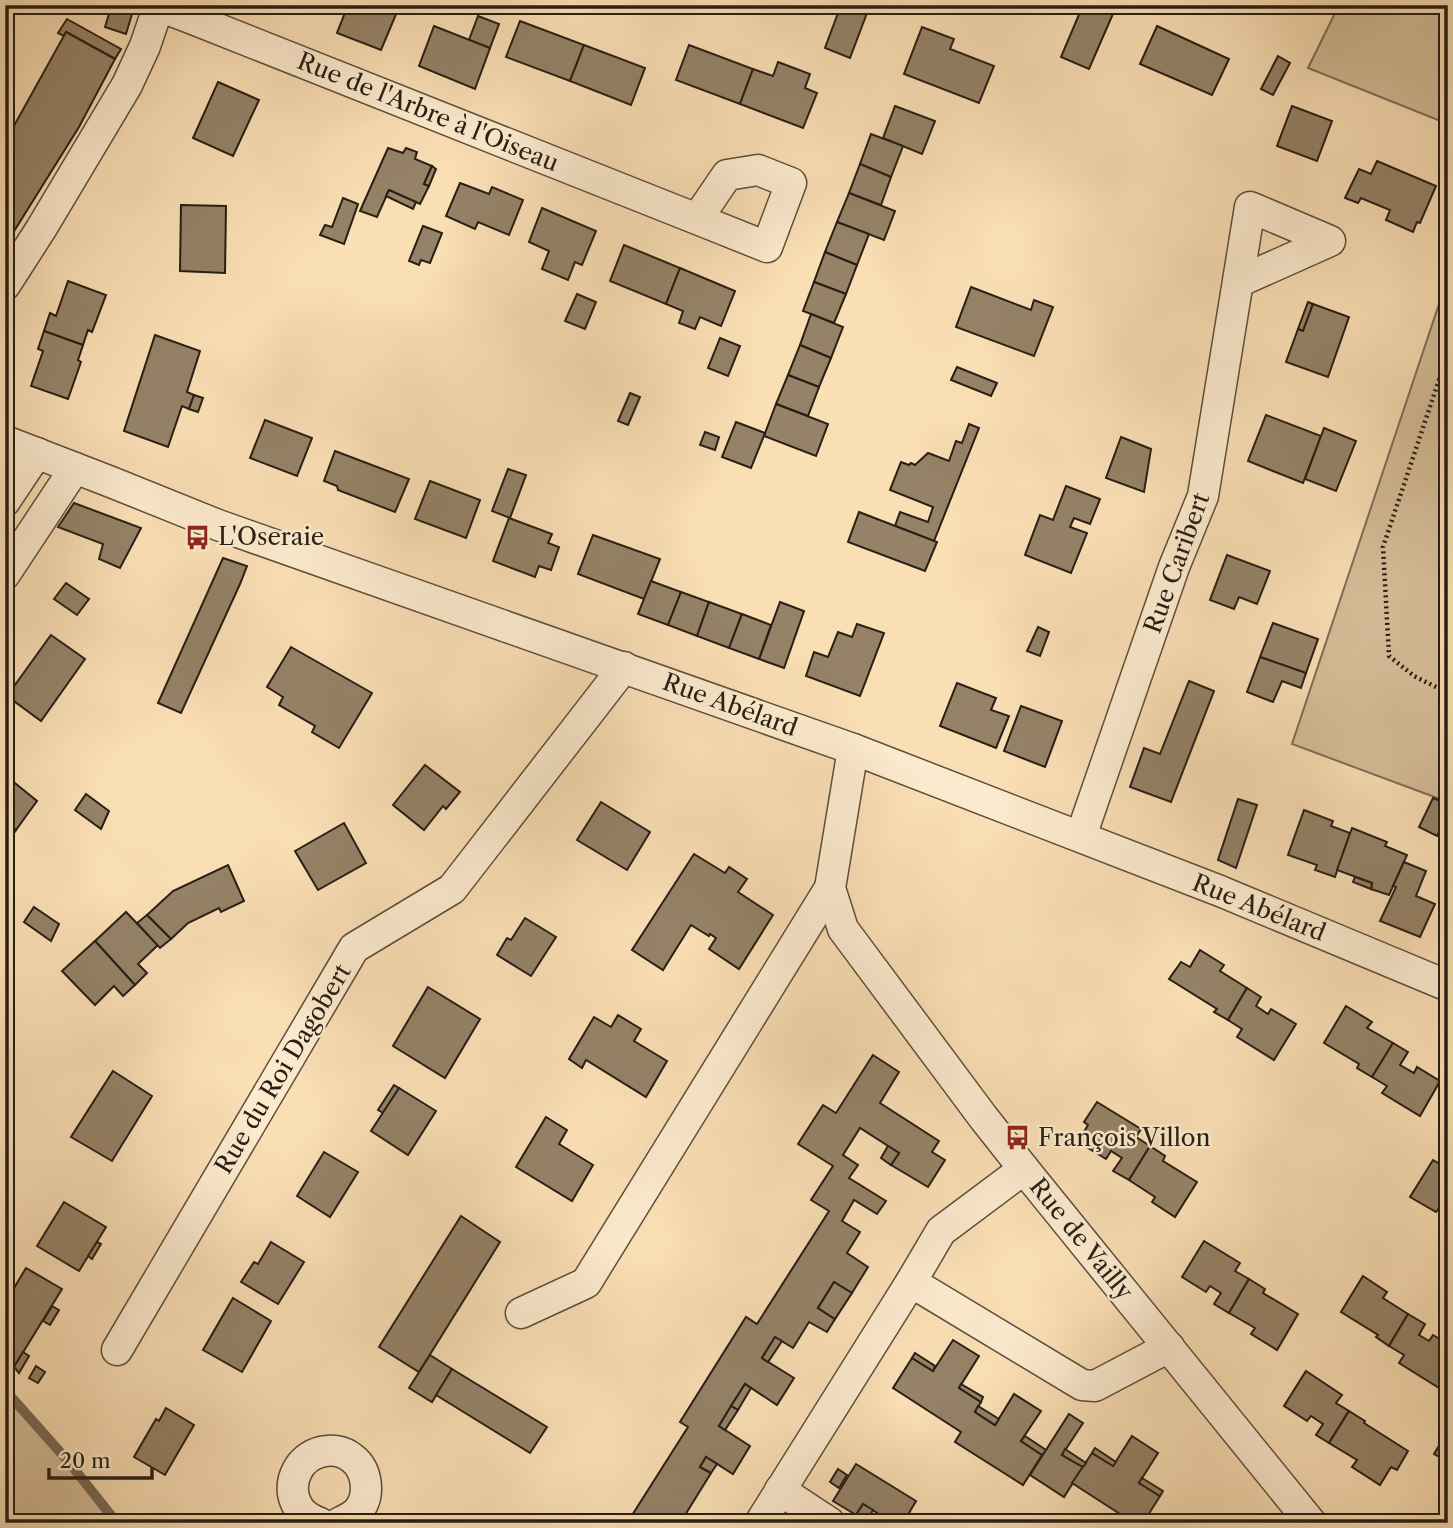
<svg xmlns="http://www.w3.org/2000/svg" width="1453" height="1528" viewBox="0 0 1453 1528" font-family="'Libre Caslon Text',serif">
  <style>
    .green { fill: #d6bd99; stroke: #7e6e56; stroke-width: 2 }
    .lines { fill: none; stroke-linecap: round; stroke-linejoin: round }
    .stream { stroke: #7a6a54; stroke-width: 10 }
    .building { fill: #958267; stroke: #271e14; stroke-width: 2 }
    .minor-casing { stroke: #5c4e3c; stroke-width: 33 }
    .path { stroke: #271e14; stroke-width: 4.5; stroke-dasharray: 2 3.5; stroke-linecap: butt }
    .minor { stroke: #fceace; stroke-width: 30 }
    .labels { text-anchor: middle; stroke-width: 5; stroke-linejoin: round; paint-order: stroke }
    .street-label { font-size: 24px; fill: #271e14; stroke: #fceace }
    .poi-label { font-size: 24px; fill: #271e14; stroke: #fceace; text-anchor: start }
  </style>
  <rect width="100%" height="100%" fill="#fadeb4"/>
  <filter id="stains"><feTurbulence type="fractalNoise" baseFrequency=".00286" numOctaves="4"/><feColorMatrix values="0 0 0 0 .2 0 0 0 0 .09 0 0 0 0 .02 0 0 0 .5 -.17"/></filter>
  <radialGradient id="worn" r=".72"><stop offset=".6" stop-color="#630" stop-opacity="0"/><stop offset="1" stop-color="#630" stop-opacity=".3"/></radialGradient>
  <g class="green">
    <path d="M1339,5H1448V124L1308,68Z"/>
    <path d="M1448,277V802L1292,744Z"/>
    <path d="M5,1390L68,1461L117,1523H5Z"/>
  </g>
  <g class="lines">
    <path class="stream" d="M5,1390L68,1461L117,1523"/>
  </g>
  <g class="building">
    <path d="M348,5H381L397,12L381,50L337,33Z"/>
    <path d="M841,5H870L850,58L825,48Z"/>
    <path d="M1083,5H1112L1116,7L1089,69L1061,57Z"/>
    <path d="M111,7L132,14L126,34L105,27Z"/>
    <path d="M478,16L499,24L490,48L469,40Z"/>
    <path d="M67,19L121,49L115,59L66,32L64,36L58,33Z"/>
    <path d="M520,21L584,45L570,81L506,57Z"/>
    <path d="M434,26L490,48L475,89L419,66Z"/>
    <path d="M1157,26L1229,59L1212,95L1140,64Z"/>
    <path d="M922,27L954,39L950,49L994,66L979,103L904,74Z"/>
    <path d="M66,32L115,59L79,127L11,236L5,232V142Z"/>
    <path d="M584,45L645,68L631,105L570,81Z"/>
    <path d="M689,45L753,69L740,104L676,80Z"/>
    <path d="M1278,56L1290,63L1273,95L1261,89Z"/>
    <path d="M778,62L810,74L805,88L817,93L803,128L740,104L753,69L773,76Z"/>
    <path d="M218,82L259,100L233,156L193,138Z"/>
    <path d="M895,106L935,121L922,154L883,138Z"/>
    <path d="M1292,106L1332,121L1317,161L1277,146Z"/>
    <path d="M871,134L903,146L891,177L860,164Z"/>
    <path d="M388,148L403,153L406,148L417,152L415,159L432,166L424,184L429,186L420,204L389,190L377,217L360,211Z"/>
    <path d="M1377,161L1436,186L1420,223L1417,222L1413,232L1386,220L1390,210L1361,198L1358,203L1345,198L1359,169L1371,174Z"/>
    <path d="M860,164L891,177L881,205L849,193Z"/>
    <path d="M432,166L436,169L429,186L424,184Z"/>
    <path d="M460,183L489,194L492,187L523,200L509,235L478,222L475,229L446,216Z"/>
    <path d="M389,190L416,202L413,209L386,196Z"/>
    <path d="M849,193L895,211L884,240L837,222Z"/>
    <path d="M343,198L358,204L344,244L320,235L325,225L332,227Z"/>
    <path d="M181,205L226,206L225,273L180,271Z"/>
    <path d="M542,208L596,231L582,265L575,262L568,280L542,269L549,251L529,242Z"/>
    <path d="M837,222L869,234L857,265L825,252Z"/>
    <path d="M423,226L442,233L430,263L421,260L419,265L409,261Z"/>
    <path d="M624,245L680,268L666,304L610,281Z"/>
    <path d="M825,252L857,265L846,294L814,282Z"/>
    <path d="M680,268L735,291L721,326L700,317L695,329L679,323L683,311L666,304Z"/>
    <path d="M68,281L106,295L92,332L88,330L83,345L44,331L50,313L56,316Z"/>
    <path d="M814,282L846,294L834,323L803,311Z"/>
    <path d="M971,287L1031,310L1034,300L1053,307L1034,356L956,327Z"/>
    <path d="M577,294L596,302L585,329L565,321Z"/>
    <path d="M1308,302L1313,304L1303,331L1298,329Z"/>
    <path d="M1313,304L1349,317L1328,377L1286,362L1298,329L1303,331Z"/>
    <path d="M811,314L843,327L831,358L800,345Z"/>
    <path d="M44,331L83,345L78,360L81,362L68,399L31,386L43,351L38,349Z"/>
    <path d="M155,335L200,351L187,392L194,395L189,409L182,406L168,447L124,431Z"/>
    <path d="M720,338L740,346L728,376L708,368Z"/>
    <path d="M800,345L831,358L819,387L788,375Z"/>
    <path d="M957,367L997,383L991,396L951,380Z"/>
    <path d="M788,375L819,387L808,416L776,404Z"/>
    <path d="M630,393L640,397L628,425L618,421Z"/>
    <path d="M194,395L203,398L198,412L189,409Z"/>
    <path d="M776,404L828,424L816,456L764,436Z"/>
    <path d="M1266,415L1321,436L1303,483L1248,461Z"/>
    <path d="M265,420L312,438L297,476L250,458Z"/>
    <path d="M736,422L765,433L751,468L722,457Z"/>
    <path d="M969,424L979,428L934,541L895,526L900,512L928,522L933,507L890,490L901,462L909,465L911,463L915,465L928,453L949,461L956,441L962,443Z"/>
    <path d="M1324,428L1356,441L1336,491L1305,479Z"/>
    <path d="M705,432L719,437L715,450L700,445Z"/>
    <path d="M1121,437L1151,449L1144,492L1106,478Z"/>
    <path d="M335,451L409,479L395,512L338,490L337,486L324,481Z"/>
    <path d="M508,469L526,475L510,518L492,511Z"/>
    <path d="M430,481L480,500L466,538L415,519Z"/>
    <path d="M1066,486L1100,499L1090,524L1074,518L1070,527L1087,533L1071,573L1025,555L1040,515L1053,520Z"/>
    <path d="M74,503L141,528L120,568L99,559L103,544L58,527Z"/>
    <path d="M859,512L937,542L925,571L848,542Z"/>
    <path d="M509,518L552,534L548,543L559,547L551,570L539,566L535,577L493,561Z"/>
    <path d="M593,535L660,559L644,599L578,574Z"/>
    <path d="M1227,555L1270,571L1257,604L1239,597L1234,609L1210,600Z"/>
    <path d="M223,558L247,566L240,584L181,713L158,703Z"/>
    <path d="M651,581L681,592L668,625L638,614Z"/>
    <path d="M66,583L89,599L77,615L54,599Z"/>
    <path d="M681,592L709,602L697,636L668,625Z"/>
    <path d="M709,602L742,614L729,648L697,636Z"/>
    <path d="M780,602L804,611L784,668L759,659Z"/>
    <path d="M742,614L771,625L759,659L729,648Z"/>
    <path d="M1273,623L1318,639L1306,673L1260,657Z"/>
    <path d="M857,624L884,633L860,696L806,676L814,652L828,657L838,632L852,637Z"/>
    <path d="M1038,627L1049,632L1040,656L1027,651Z"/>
    <path d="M51,635L85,659L41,721L7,696Z"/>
    <path d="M291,647L372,693L339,748L312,732L315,726L279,705L283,697L267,687Z"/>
    <path d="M1260,657L1306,673L1301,688L1282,681L1273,702L1247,692Z"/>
    <path d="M1189,681L1214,691L1171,802L1130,787L1144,748L1160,754Z"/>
    <path d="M957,683L996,698L991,710L1009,716L996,748L940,726Z"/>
    <path d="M1021,706L1062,721L1045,767L1004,751Z"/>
    <path d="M425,765L460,792L446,809L443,806L424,830L393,805Z"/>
    <path d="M5,775L37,801L16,830L5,823Z"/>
    <path d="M86,794L109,811L101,829L75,810Z"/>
    <path d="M1433,798L1448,804V815L1437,836L1419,827Z"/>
    <path d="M1238,799L1257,805L1236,868L1218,860Z"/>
    <path d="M601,802L650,832L627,870L577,840Z"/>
    <path d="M1304,810L1333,821L1331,826L1350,833L1335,877L1315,870L1317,865L1288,855Z"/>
    <path d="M5,823L16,830L5,846Z"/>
    <path d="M344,823L366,863L318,890L295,851Z"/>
    <path d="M1352,828L1387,842L1385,846L1407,855L1389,895L1371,889L1372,883L1337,870Z"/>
    <path d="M694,854L725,873L729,867L747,879L738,892L773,915L739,969L709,949L716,938L710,934L709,936L691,925L663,970L632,950Z"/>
    <path d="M1404,862L1426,871L1416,896L1435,904L1420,937L1380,921L1396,887L1393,886Z"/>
    <path d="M228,865L244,901L221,912L219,908L188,923L171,939L147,915L173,891Z"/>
    <path d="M1355,877L1372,883L1371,889L1353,882Z"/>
    <path d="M34,907L59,924L51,941L24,922Z"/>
    <path d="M126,912L158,945L138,964L147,973L135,985L95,941Z"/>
    <path d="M147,915L171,939L160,948L137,923Z"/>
    <path d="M525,918L556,937L531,976L497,955L507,938L511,940Z"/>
    <path d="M95,941L135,985L123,996L114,986L95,1005L62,971Z"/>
    <path d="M1200,950L1224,965L1220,971L1247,988L1228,1020L1214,1012L1217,1009L1169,979L1181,962L1190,967Z"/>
    <path d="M428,987L480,1019L445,1078L393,1046Z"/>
    <path d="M1247,988L1261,997L1256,1006L1268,1014L1271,1009L1296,1024L1274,1060L1237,1037L1242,1029L1228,1020Z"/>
    <path d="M1346,1006L1372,1022L1367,1028L1393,1043L1372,1077L1357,1068L1359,1064L1324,1043Z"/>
    <path d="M618,1015L641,1029L634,1041L667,1061L646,1097L586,1060L582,1068L569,1059L594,1017L611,1027Z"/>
    <path d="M1393,1043L1408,1052L1400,1065L1414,1073L1417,1067L1440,1081L1420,1116L1382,1093L1387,1086L1372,1077Z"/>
    <path d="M873,1055L899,1072L880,1103L939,1141L932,1152L945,1160L928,1187L891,1165L899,1153L860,1128L843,1155L858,1165L849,1178L886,1201L877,1214L854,1200L842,1221L860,1232L847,1253L868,1267L852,1293L834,1282L818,1308L835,1319L827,1332L809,1322L793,1348L775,1337L762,1358L794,1378L777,1405L745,1384L719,1426L750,1446L733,1474L706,1457L700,1467L711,1473L682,1520L672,1514L666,1523H631L632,1522L629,1520L688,1427L680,1422L746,1317L757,1324L829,1211L811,1200L833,1166L798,1144L823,1105L836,1113Z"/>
    <path d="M113,1071L152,1096L112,1161L71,1137Z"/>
    <path d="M394,1085L399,1088L383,1113L378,1110Z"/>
    <path d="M399,1088L436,1111L408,1155L371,1131Z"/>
    <path d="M1097,1102L1141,1129L1136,1137L1150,1146L1129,1180L1113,1171L1122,1158L1111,1151L1106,1159L1078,1142L1088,1125L1084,1122Z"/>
    <path d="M546,1117L567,1130L559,1144L593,1165L572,1201L516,1167Z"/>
    <path d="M888,1146L899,1153L891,1165L881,1158Z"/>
    <path d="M1150,1146L1165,1156L1163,1161L1197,1182L1175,1217L1152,1202L1155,1197L1129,1180Z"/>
    <path d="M324,1152L358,1172L330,1217L297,1196Z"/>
    <path d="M1433,1160L1448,1169V1212L1440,1207L1436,1212L1410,1197Z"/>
    <path d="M64,1202L106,1227L79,1271L37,1246Z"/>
    <path d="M461,1216L500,1242L419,1372L379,1347Z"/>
    <path d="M1204,1241L1240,1263L1235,1271L1249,1279L1229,1313L1214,1304L1221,1293L1210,1286L1206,1292L1182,1277Z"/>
    <path d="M97,1242L101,1244L92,1259L88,1256Z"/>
    <path d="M271,1242L304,1262L278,1304L241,1282L254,1262L258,1264Z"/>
    <path d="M26,1268L62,1289L14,1367L5,1356V1303Z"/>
    <path d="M1363,1276L1387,1292L1383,1298L1408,1314L1389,1346L1376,1337L1378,1335L1341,1312Z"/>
    <path d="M1249,1279L1265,1289L1263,1293L1298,1314L1277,1350L1251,1334L1255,1328L1229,1313Z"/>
    <path d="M834,1282L852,1293L835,1319L818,1308Z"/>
    <path d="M233,1298L271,1321L242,1372L203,1350Z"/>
    <path d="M52,1306L59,1310L50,1325L43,1321Z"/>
    <path d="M1408,1314L1425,1324L1419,1335L1429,1341L1433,1335L1448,1344L1447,1393L1399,1363L1404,1355L1389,1346Z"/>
    <path d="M775,1337L782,1341L768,1362L762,1358Z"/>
    <path d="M953,1340L979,1356L959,1388L981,1402L975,1412L995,1425L1014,1394L1041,1411L1021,1441L1042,1455L1023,1485L955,1442L961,1432L893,1388L912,1358L933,1371Z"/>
    <path d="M23,1352L29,1356L19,1373L14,1367Z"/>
    <path d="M915,1353L935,1366L933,1371L912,1358Z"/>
    <path d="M430,1355L452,1369L432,1402L409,1388Z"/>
    <path d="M36,1366L45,1372L38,1383L29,1378Z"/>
    <path d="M452,1369L547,1427L530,1453L436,1395Z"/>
    <path d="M1306,1371L1342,1395L1336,1403L1349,1411L1329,1443L1316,1435L1323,1424L1311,1416L1307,1421L1284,1406Z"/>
    <path d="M745,1384L751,1388L738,1410L731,1406Z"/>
    <path d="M961,1384L983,1397L981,1402L959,1388Z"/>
    <path d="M731,1406L738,1410L725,1430L719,1426Z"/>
    <path d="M978,1406L999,1419L995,1425L975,1412Z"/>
    <path d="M166,1408L194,1425L165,1475L134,1457L156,1419L159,1421Z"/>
    <path d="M1349,1411L1365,1421L1364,1423L1408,1451L1397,1470L1391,1467L1380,1485L1352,1467L1357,1460L1329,1443Z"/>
    <path d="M1069,1414L1083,1423L1062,1455L1083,1467L1064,1497L1030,1475Z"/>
    <path d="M1448,1431V1462L1434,1454Z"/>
    <path d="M1025,1436L1046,1450L1042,1455L1021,1441Z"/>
    <path d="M1132,1436L1158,1453L1139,1483L1160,1496L1143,1523H1134L1072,1483L1092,1453L1113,1466Z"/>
    <path d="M1095,1448L1116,1462L1113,1466L1092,1453Z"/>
    <path d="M1065,1449L1086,1463L1083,1467L1062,1455Z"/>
    <path d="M706,1457L717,1464L711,1473L700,1467Z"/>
    <path d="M856,1464L916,1501L909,1513L925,1523H893L863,1504L856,1515L833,1501Z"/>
    <path d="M838,1469L847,1475L839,1488L830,1482Z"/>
    <path d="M1142,1478L1163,1491L1160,1496L1139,1483Z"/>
    <path d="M863,1504L873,1510L867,1521L856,1515Z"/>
    <path d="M672,1514L682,1520L680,1523L665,1522Z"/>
  </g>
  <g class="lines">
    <defs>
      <g id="minor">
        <path d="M159,6L193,19L697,219L767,247L791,183L758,170L727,175L697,219"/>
        <path d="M5,285L41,229L127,85L145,46L159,5"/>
        <path d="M5,441L111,482L218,525L853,749L1220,891L1448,986"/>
        <path d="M5,501L37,453"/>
        <path d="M5,574L75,468"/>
        <path d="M853,749L830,888L843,929L983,1117L1024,1169L1311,1523"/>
        <path d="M1081,836L1174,567L1203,496L1250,207L1330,241L1238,282"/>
        <path d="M1024,1169L941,1231L911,1282L1082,1385L1095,1386L1169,1347"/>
        <path d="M521,1313L586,1283L830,888"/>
        <path d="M117,1350L354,948L452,889L624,667"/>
        <path d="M780,1490L830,1523"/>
        <path d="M320,1523C309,1519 300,1513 296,1503C291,1492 292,1481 297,1471C307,1451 334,1444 352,1458C368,1470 371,1497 357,1512C352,1517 345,1520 339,1523"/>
        <path d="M760,1523L911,1282"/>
      </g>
    </defs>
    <use href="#minor" class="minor-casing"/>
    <g class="path">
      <path d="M1433,5L1448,25"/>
      <path d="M1448,353L1383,547L1389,656L1414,676L1448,693"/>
    </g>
    <use href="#minor" class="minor"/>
  </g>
  <defs>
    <symbol id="bus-bare" viewBox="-9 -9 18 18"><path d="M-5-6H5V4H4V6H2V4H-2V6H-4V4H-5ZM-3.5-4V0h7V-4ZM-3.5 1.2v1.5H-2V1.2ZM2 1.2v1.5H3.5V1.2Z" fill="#8f2418" stroke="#fceace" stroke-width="2.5" paint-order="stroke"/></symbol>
  </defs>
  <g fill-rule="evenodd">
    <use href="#bus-bare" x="180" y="520" width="35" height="35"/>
    <use href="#bus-bare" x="1000" y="1120" width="35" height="35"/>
  </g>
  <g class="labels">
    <g class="street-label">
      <text transform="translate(428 112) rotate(22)" y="8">Rue de l'Arbre à l'Oiseau</text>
      <text transform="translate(1177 563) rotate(-70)" y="8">Rue Caribert</text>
      <text transform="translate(730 705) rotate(20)" y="8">Rue Abélard</text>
      <text transform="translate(1259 908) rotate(22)" y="8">Rue Abélard</text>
      <text transform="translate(283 1069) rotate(-59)" y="8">Rue du Roi Dagobert</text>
      <text transform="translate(1081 1239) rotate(51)" y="8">Rue de Vailly</text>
    </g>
    <g class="poi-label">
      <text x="218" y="545">L'Oseraie</text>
      <text x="1038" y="1146">François Villon</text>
    </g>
  </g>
  <rect width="1453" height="1528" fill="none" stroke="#fadeb4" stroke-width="28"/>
  <rect x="7" y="7" width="1439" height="1514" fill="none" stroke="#271e14" stroke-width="3.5"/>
  <rect x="14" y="14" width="1425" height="1500" fill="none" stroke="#271e14" stroke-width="2"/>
  <path d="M49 1468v10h103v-10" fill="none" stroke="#271e14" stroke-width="3.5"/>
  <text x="60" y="1468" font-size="21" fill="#271e14" stroke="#fceace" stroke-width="5" paint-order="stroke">20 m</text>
  <rect width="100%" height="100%" filter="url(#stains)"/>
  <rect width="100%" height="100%" fill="url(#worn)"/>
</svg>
